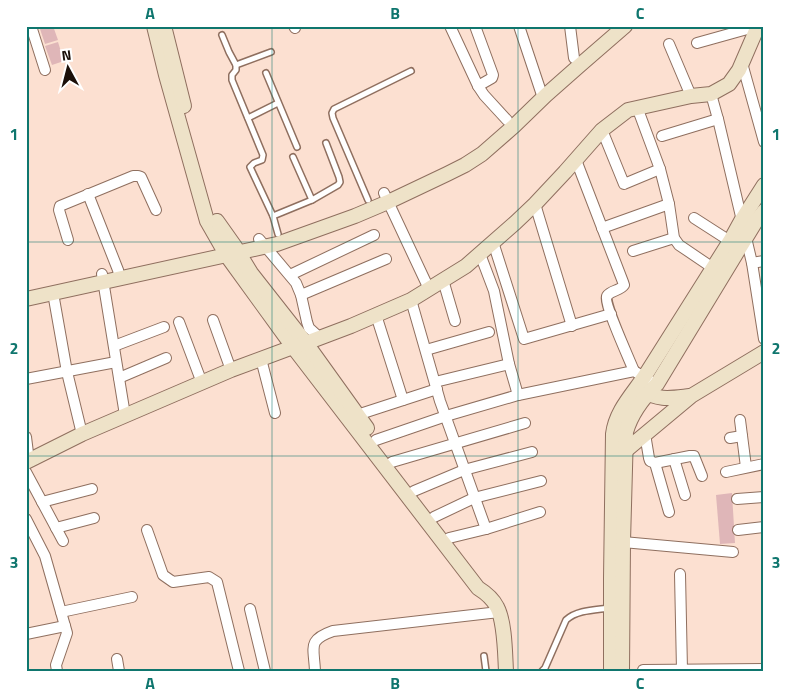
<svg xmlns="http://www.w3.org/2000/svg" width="790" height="697" viewBox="0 0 790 697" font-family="'Titillium Web',sans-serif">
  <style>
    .building { fill: #dfb6b8 }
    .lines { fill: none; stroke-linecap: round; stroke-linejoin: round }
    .lane-casing { stroke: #8f6f5f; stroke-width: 8 }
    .street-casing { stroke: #8f6f5f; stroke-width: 12 }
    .secondary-casing { stroke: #8f6f5f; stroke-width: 16 }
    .lane { stroke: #fff; stroke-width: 5 }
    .street { stroke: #fff; stroke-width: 10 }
    .secondary { stroke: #eee2c8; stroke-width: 14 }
    .grid { fill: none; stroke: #0f766e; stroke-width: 1; stroke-opacity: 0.55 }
    .neatline { fill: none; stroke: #0f766e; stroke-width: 2 }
    .grid-label { font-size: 16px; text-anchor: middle; font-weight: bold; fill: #0f766e }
  </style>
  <rect width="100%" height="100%" fill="#fce0d1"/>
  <g class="building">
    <path d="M39,26H53L58,40L45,44Z"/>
    <path d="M58,42L64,61L52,65L45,46Z"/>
    <path d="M732,493L735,543L720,544L716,495Z"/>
  </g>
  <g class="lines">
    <defs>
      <g id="lane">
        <path d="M222,35L229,52L236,65V70L232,75V80L263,155L262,160L254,163L250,167L273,216L278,234"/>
        <path d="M236,65L271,52"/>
        <path d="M266,73L297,147"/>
        <path d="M248,118L278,103"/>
        <path d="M293,157L312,200"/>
        <path d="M368,200L333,118L332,113L334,109L411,71"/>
        <path d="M273,216L312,200L338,185L340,182L339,177L326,143"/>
        <path d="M484,656L486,671"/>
        <path d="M542,671L545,668L566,620C577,610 595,610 609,608"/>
      </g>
      <g id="street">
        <path d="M31,26L45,70"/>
        <path d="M294,26L295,28"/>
        <path d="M450,26L478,86L484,95L507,120"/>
        <path d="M475,26L493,75L492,78L478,86"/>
        <path d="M519,26L543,98"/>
        <path d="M570,26L574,58"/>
        <path d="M697,43L758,26"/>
        <path d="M669,44L691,96"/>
        <path d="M742,63L764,142"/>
        <path d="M711,94L718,119L752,263L764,339"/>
        <path d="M602,130L624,184L660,169L637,107"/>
        <path d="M662,136L718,119"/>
        <path d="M576,160L623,282L624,285C620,291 611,290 607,296C603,302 630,361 634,371"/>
        <path d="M660,169L669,204L674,238L679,245L713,268"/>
        <path d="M384,193L429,289"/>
        <path d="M88,194L118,270L120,278"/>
        <path d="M535,204L572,326"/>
        <path d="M694,218L736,245"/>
        <path d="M602,228L669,204"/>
        <path d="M259,239L296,283L301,295L307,322L309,328L320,338"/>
        <path d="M68,240L59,210L60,206L133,176H138L141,177L156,210"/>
        <path d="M493,242L524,339L611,314"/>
        <path d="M633,251L674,238"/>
        <path d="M480,254L494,291L509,364L518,395"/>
        <path d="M752,263L764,261"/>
        <path d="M102,274L125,415"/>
        <path d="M290,275L374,235"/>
        <path d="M443,280L455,321"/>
        <path d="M53,293L67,372L82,434"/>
        <path d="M301,295L386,259"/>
        <path d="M411,300L440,401L486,529"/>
        <path d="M376,315L403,400"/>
        <path d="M213,320L231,370"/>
        <path d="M179,322L202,383"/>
        <path d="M114,346L164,327"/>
        <path d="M426,350L489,332"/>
        <path d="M261,359L275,413"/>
        <path d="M119,378L166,358"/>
        <path d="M26,379L116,362"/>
        <path d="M435,382L509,364"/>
        <path d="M357,415L437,389"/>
        <path d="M740,420L746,467"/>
        <path d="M645,434L649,458L650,461L655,463L690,456H694L702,476"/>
        <path d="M26,437L29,461"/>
        <path d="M730,438L742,436"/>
        <path d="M376,440L446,416L518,395L634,371L649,380"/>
        <path d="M674,459L685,495"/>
        <path d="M392,462L525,423"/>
        <path d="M655,463L669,512"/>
        <path d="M26,472L63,541"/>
        <path d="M726,472L764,464"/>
        <path d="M414,491L464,470L532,452"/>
        <path d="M737,499L764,497"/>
        <path d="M42,502L92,489"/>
        <path d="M434,517L474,498L541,481"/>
        <path d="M26,519L45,556L67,633L56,665L57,671"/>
        <path d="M56,528L94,518"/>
        <path d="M147,530L163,575L173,582L209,577L217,582L239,671"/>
        <path d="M738,530L764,527"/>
        <path d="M449,538L486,529L540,512"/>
        <path d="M623,542L733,552"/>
        <path d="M680,574L682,670"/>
        <path d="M250,609L265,671"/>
        <path d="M61,612L132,597"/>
        <path d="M26,634L65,626"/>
        <path d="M117,659L119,671"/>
        <path d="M643,670L764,669"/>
        <path d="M315,671C314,647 307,640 333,631L499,612"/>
      </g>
      <g id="secondary">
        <path d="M154,26L166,75L207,221L227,256L293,347L478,588C486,593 493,599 497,607C505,622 505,654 506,671"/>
        <path d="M164,26L184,106"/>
        <path d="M217,221L234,245L251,273L306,343L367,428"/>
        <path d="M26,299L277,244L355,216L388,202L447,174L465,165L482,154L514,126L546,95L580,65L625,26"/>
        <path d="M641,390C659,401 671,398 690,396"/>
        <path d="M625,451L691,396L764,352"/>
        <path d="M26,462L82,434L231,370L293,347L306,343L351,326L411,300L466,266L515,223L535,204L565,172L602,130L628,110L691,96L711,94L729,84L739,70L758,26"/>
        <path d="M611,671V578L613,434C616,409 635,392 648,371C675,328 703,284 730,241L741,221L764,185"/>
        <path d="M622,671L623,542L626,432C631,414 644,397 657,384L756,221L764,211"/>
      </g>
    </defs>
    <use href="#lane" class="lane-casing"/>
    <use href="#street" class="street-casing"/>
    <use href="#secondary" class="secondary-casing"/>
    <use href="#lane" class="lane"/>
    <use href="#street" class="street"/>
    <use href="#secondary" class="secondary"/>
  </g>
  <path class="grid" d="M272,26V671M518,26V671M26,242H764M26,456H764"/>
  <rect width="790" height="697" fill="none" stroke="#ffffff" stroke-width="55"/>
  <g transform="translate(68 68) rotate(353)" stroke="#ffffff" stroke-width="4" paint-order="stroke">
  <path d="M0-4L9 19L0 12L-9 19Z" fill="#1a0f09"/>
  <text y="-8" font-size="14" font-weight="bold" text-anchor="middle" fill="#1a0f09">N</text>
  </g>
  <rect x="28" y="28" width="734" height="642" class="neatline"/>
  <g class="grid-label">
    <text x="150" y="19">A</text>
    <text x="395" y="19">B</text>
    <text x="640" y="19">C</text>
    <text x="14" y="140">1</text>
    <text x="776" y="140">1</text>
    <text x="14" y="354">2</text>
    <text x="776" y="354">2</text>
    <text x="14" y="568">3</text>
    <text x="776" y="568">3</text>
    <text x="150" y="689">A</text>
    <text x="395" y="689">B</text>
    <text x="640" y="689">C</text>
  </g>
</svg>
